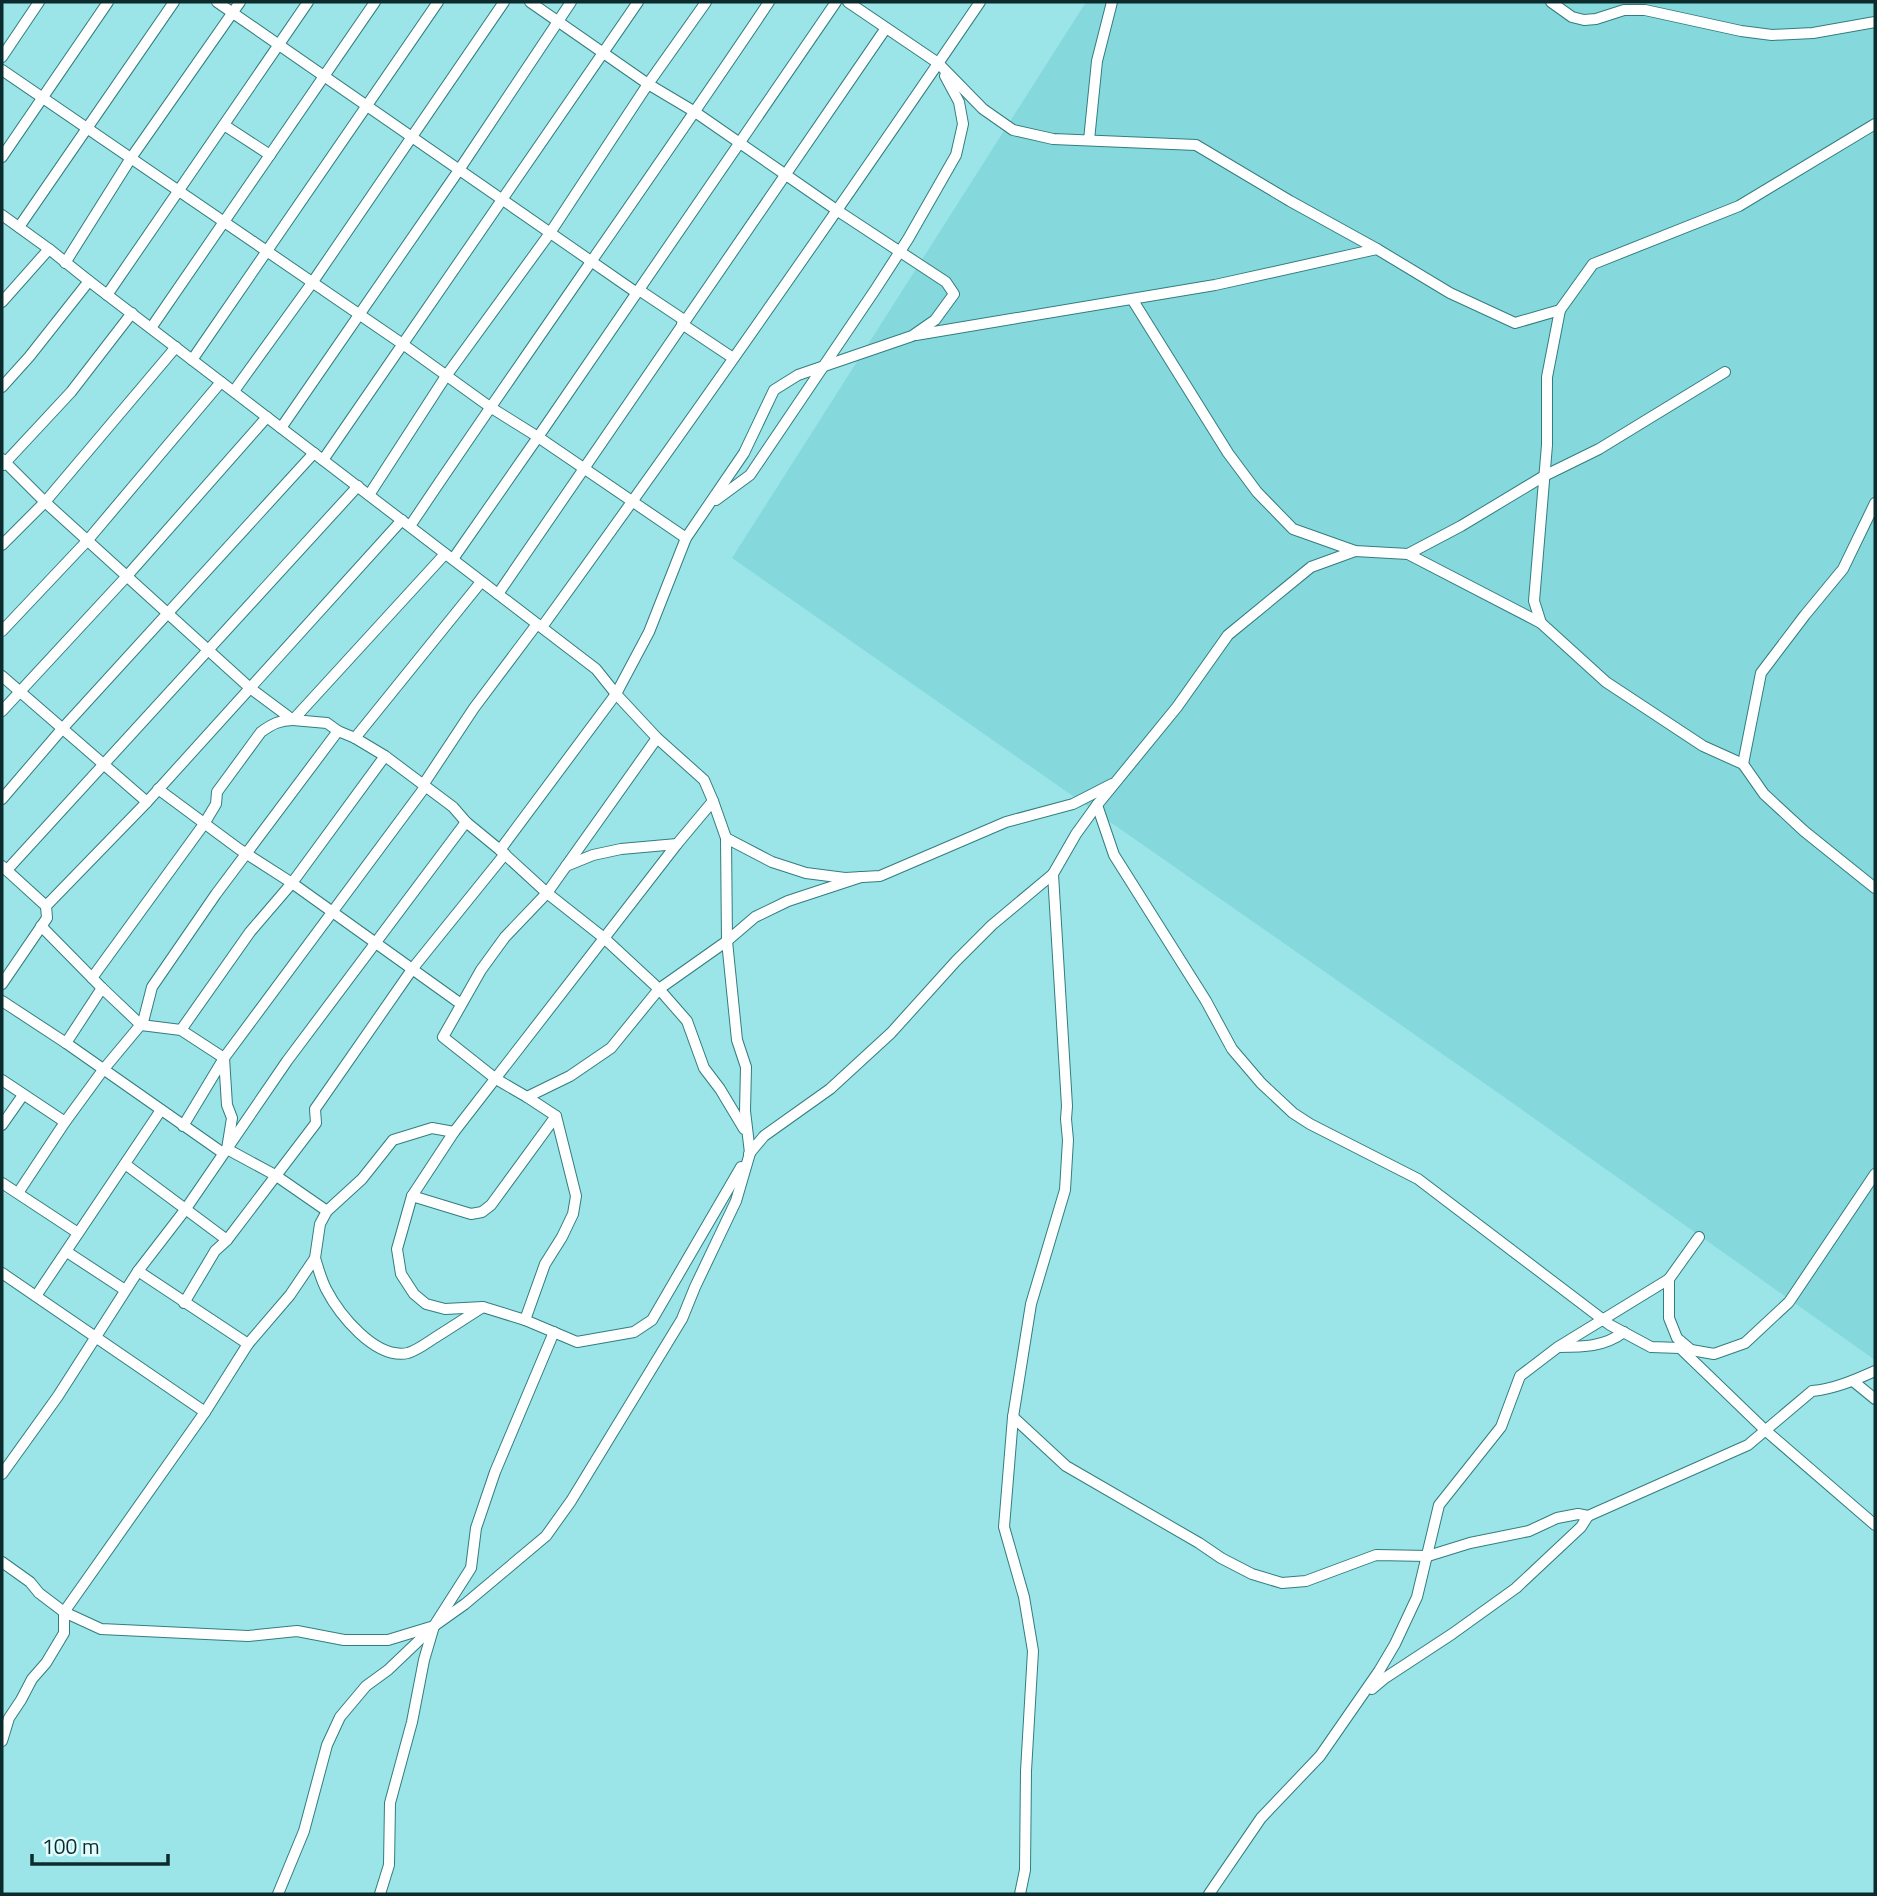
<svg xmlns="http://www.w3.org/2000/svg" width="1877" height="1896" viewBox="0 0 1877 1896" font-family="'Titillium Web',sans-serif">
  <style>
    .built { fill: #85d9dc }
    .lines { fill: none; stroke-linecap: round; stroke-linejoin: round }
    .street-casing { stroke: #327d80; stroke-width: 12 }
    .street { stroke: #fff; stroke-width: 10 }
  </style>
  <rect width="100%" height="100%" fill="#9be5e8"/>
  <path class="built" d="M1086,2H1875V1360L1504,1097L732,558Z"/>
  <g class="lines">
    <defs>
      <g id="street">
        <path d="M217,2L637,293"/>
        <path d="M848,2L938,63L983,109L1013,130L1053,139L1196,145L1290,201L1377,249"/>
        <path d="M1551,2L1572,17L1584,20L1596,19L1624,10H1645L1741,31L1772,35L1813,33L1875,22"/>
        <path d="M2,57L39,2"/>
        <path d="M2,70L404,345L490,407L538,437L686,538"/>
        <path d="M224,125L270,155"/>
        <path d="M1089,140L1097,61L1112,2"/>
        <path d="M2,157L108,2"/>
        <path d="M2,215L49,249L89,281L596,669L616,694L657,738L704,780L713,801L726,838L727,941L737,1040L746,1067L745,1111L750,1153L736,1201L695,1287L682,1319L571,1501L546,1536L465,1604L434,1626L388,1640H344L297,1631L248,1636L101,1629L64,1612L39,1593L30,1582L2,1562"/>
        <path d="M19,227L174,2"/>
        <path d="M65,263L131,158L240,2"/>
        <path d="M639,290L684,320"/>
        <path d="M107,295L308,2"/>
        <path d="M1132,299L1228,453L1257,492L1293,529L1355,551L1408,554L1541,623L1606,682L1703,746L1743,764L1764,794L1804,831L1875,888"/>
        <path d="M2,302L49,249"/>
        <path d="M682,324L733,358"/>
        <path d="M151,328L375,2"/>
        <path d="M916,335L1215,285L1377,249L1450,293L1515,323L1560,310L1593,264L1739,206L1875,124"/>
        <path d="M192,360L438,2"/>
        <path d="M2,387L29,357L89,281"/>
        <path d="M234,391L312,283L504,2"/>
        <path d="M281,428L459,170L571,2"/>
        <path d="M2,459L45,502L250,688L293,720L327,723L338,731L355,738L385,756L453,807L466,822L500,850L547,893L604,938L659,989L687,1021L704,1068L720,1089L744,1129"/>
        <path d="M323,460L638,2"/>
        <path d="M3,465L71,392L132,313"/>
        <path d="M369,495L446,376L550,233L648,84L706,2"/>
        <path d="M716,500L750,475L875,290L908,239L956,155L963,124L959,102L945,76"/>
        <path d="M410,526C528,350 651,178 769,2"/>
        <path d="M2,545L45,502L176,347"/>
        <path d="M1408,554L1461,526L1544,476L1599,449L1725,372"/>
        <path d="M453,559L538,437L836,2"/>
        <path d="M498,594L886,28"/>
        <path d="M1541,623L1534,601L1547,445V377L1560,310"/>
        <path d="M542,627C691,421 837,212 980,2"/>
        <path d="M2,631L87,541L221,382"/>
        <path d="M2,676L147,802"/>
        <path d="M2,711L127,576L267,417"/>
        <path d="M355,738L481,582"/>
        <path d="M657,738L547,893L505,937L481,970L443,1037L496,1079L527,1097L570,1076L611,1048L659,989L727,941L755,917L788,901L861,877"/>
        <path d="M1743,764L1761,673L1805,615L1843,569L1875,503"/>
        <path d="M423,785L474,708L537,624"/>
        <path d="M158,789L239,849L292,883L461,1004"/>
        <path d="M2,799L62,729L314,453"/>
        <path d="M713,801L677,844L454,1132L412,1196L397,1249L401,1274L414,1294L426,1304L445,1309L483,1307L525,1320L577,1342L634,1332L652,1320L741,1167"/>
        <path d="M1097,805L1114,855L1206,1001L1232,1049L1261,1083L1293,1113L1310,1124L1418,1179L1610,1325L1651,1347L1680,1348L1765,1430L1875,1525"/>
        <path d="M726,838L772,862L806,873L845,878L880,876L1006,822L1073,804L1112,784"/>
        <path d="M500,850L616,694L649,632L686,538L744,453L774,390L798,375L912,336L935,320L954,294L946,282L838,211L695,112L648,84L530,2"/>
        <path d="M2,866L46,906"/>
        <path d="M566,866L593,855L621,849L677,844"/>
        <path d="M7,870L358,486"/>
        <path d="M41,926L102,988L141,1025L181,1030L224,1058L227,1105L232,1118L227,1149L275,1175L327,1211"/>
        <path d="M92,978L204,824L216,804L217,792L261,732C272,724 280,720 293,720L445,554"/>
        <path d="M2,984L47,918L46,906L147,802L402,520"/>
        <path d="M2,1001L66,1043L223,1153"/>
        <path d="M181,1030L250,932L292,883L385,756"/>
        <path d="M66,1043L102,988"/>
        <path d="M2,1080L65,1122"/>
        <path d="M2,1125L23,1095"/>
        <path d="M183,1126L224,1058L425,787"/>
        <path d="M749,1154L764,1136L830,1089L891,1033L956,961L992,925L1053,874"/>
        <path d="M125,1164L227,1240"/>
        <path d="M2,1183L78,1233"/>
        <path d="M18,1193L65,1122L103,1070L143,1022L152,987L216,894L338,731"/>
        <path d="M412,1196L471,1214L482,1212L491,1205L556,1116"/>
        <path d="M67,1252L125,1290"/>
        <path d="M315,1258C318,1268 321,1279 326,1289C339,1314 375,1360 408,1353C418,1350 428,1342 436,1337C452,1327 467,1317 483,1307"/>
        <path d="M138,1271L248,1344L290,1295L315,1258L320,1224L327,1211L362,1179L393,1140L432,1128L454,1132"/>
        <path d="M2,1273L205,1412"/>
        <path d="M36,1296L161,1110"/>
        <path d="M184,1303L215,1251L227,1240L316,1123L315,1109L413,968L505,854"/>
        <path d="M525,1320L545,1264L562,1237L573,1214L576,1196L556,1116L527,1097"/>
        <path d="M1559,1347C1583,1347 1604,1347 1624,1332"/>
        <path d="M1680,1348L1714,1354L1745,1343L1789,1302L1875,1174"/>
        <path d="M1690,1349L1677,1338L1669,1318V1279L1699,1237"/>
        <path d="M1853,1381L1875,1399"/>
        <path d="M1013,1417L1066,1466L1199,1543L1221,1558L1252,1574L1282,1583L1306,1581L1376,1555L1428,1556L1470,1543L1529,1531L1557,1518L1578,1514L1588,1516L1748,1445L1812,1391C1834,1389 1855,1380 1875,1371"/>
        <path d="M2,1474L58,1396L138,1271L185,1210L287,1061L466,822"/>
        <path d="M1372,1689L1385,1678L1452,1634L1516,1588L1581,1527L1588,1516"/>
        <path d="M2,1741L9,1718L21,1700L32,1679L46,1663L64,1633V1612L205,1412L248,1344"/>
        <path d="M278,1894L304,1831L327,1745L340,1717L366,1686L388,1670L431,1629"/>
        <path d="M380,1894L389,1865L390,1803L412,1722L424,1660L434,1626L471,1568L476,1528L495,1472L554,1332"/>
        <path d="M1020,1894L1025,1870L1026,1771L1033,1651L1024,1597L1004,1527L1013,1417L1031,1304L1065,1190L1068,1140L1066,1119L1067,1106L1053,874L1076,834L1097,805L1177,707L1228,635L1311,567L1355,551"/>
        <path d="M1209,1894L1261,1818L1320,1756L1379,1671L1395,1644L1417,1597L1439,1505L1501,1427L1520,1376L1558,1347L1669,1279"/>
      </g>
    </defs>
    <use href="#street" class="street-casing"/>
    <use href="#street" class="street"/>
  </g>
  <rect width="1877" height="1896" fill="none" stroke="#0c2b2d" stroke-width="7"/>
  <path d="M32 1854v10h136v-10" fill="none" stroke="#0c2b2d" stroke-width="3.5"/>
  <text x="42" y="1854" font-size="21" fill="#0c2b2d" stroke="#e1fdfe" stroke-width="5" paint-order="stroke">100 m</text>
</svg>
